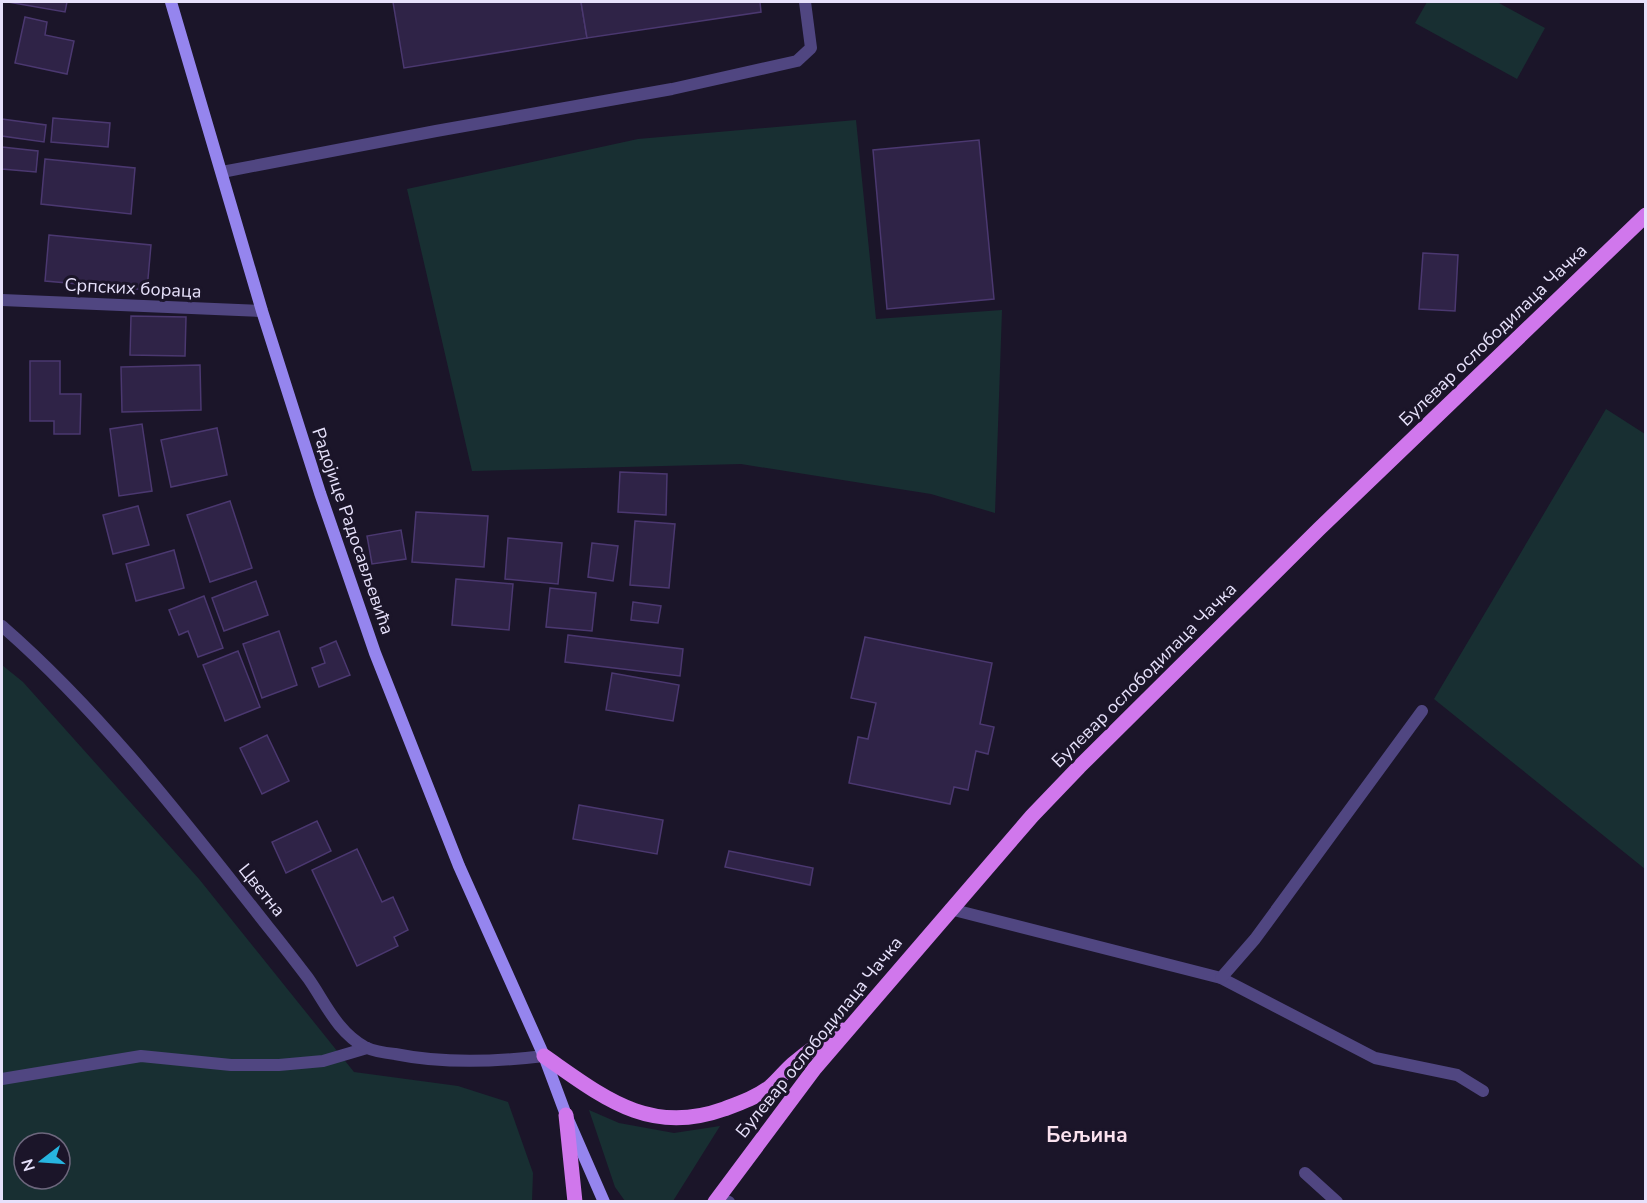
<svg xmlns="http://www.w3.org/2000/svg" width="1647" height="1203" viewBox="0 0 1647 1203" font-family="'Nunito Sans',sans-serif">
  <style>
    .green { fill: #182f32; fill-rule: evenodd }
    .building { fill: #2f2347; stroke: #4b3870; stroke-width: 1.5 }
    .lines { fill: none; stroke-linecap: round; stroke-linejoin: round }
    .lane { stroke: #504681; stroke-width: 12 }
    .street { stroke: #504681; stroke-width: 12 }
    .secondary { stroke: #9585ee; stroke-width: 12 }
    .primary { stroke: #d077ec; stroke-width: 15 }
    .labels { text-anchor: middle; stroke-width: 6; stroke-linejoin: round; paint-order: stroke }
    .street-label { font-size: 18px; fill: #e7e1fb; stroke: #1b1529 }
    .quarter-label { font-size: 21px; font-weight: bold; fill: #fbe2ef; stroke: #1b1529 }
  </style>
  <rect width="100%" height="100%" fill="#1b1529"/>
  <g class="green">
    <path d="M1427,2H1497L1545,28L1517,79L1415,23Z"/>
    <path d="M856,120L876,319L1002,310L995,513L931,494L741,464L472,471L407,189L638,139Z"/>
    <path d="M1606,409L1645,434V869L1434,699Z"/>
    <path d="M2,665L23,682L199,879L354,1072L458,1086L508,1102L533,1173L532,1201H2ZM24,1143H60V1179H24Z"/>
    <path d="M589,1110L619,1123L674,1133L720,1126L673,1201H625L615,1187Z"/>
  </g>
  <g class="building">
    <path d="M8,2H67L65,12Z"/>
    <path d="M393,2H581L587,38L404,68Z"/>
    <path d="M581,2H760L761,12L587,38Z"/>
    <path d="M25,17L47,22L45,35L74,41L67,74L15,63Z"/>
    <path d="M53,118L110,123L108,147L51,142Z"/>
    <path d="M2,119L46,125L44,142L2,136Z"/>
    <path d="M979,140L994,299L887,309L873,150Z"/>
    <path d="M2,147L38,151L36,172L2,169Z"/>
    <path d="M45,159L135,168L131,214L41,204Z"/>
    <path d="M49,235L151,245L147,290L45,281Z"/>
    <path d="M1423,253L1458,255L1455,311L1419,309Z"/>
    <path d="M131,316L186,317L185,356L130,355Z"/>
    <path d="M30,361H60V394H81L80,434H54V421H30Z"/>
    <path d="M200,365L201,410L122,412L121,367Z"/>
    <path d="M142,424L152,491L119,496L110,429Z"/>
    <path d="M217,428L227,475L171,487L161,440Z"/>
    <path d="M620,472L667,474L666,515L618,512Z"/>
    <path d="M230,501L252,568L210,582L187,515Z"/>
    <path d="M138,506L149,545L113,554L103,515Z"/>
    <path d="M416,512L488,516L484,567L412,562Z"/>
    <path d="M635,521L675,524L669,588L630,585Z"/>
    <path d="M401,530L406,559L372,564L367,536Z"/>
    <path d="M508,538L562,543L558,584L505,579Z"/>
    <path d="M592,543L618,546L613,581L588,577Z"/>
    <path d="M174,550L184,588L136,601L126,564Z"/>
    <path d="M456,579L513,584L509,630L452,625Z"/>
    <path d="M256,581L268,615L224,631L212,598Z"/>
    <path d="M550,588L596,593L592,631L546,627Z"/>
    <path d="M204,596L223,648L198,657L188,631L179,635L169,610Z"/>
    <path d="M633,602L661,606L658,623L631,620Z"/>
    <path d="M279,631L297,685L262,698L243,644Z"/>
    <path d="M568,635L683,649L680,676L565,662Z"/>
    <path d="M865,637L992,663L980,724L994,727L988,754L976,751L968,790L954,787L950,804L849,783L858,737L868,739L876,703L851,698Z"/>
    <path d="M336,641L350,675L319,687L312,668L325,663L320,648Z"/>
    <path d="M238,651L260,707L225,721L203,665Z"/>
    <path d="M612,673L679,685L673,721L606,710Z"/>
    <path d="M267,735L289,781L262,794L240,748Z"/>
    <path d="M579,805L663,820L657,854L573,839Z"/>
    <path d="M317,821L331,851L286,873L272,842Z"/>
    <path d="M357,849L382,902L393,897L408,930L394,937L398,946L357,966L312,870Z"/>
    <path d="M729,851L813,868L810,885L725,867Z"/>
  </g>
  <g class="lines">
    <g class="lane">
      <path d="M222,172L436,131L672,89L797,61L811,48L805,2"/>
      <path d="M950,909L1221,978L1375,1058L1457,1075L1483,1091"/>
      <path d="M1221,978L1255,939L1422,711"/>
      <path d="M2,1079L141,1056L231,1065H279L323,1061L367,1048"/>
      <path d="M1305,1173L1337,1202"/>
      <path d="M717,1198L729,1202"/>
    </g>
    <g class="street">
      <path d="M2,300L262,311"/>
      <path d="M2,626C103,714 186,823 269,928C282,944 295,961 308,978C325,1002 337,1032 365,1047C373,1051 385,1053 395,1054C444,1064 495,1062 544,1056"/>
    </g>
    <path class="secondary" d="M171,2L262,311L320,493L375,653L459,866L544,1056L566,1115L604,1202"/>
    <g class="primary">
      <path d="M544,1056C603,1097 649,1136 724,1109C740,1103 757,1097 770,1087C778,1080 785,1071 793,1064C808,1051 824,1040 842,1030"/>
      <path d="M566,1115L575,1202"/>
      <path d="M715,1202L815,1068L1032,816L1079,767L1319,529L1646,215"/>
    </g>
  </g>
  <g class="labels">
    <g class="street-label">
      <text transform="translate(133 288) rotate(3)" y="6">Српских бораца</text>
      <text transform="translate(1493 335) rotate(-44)" y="6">Булевар ослободилаца Чачка</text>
      <text transform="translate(353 531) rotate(71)" y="6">Радојице Радосављевића</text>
      <text transform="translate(1144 675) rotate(-45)" y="6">Булевар ослободилаца Чачка</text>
      <text transform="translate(262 890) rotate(51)" y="6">Цветна</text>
      <text transform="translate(819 1037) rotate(-51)" y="6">Булевар ослободилаца Чачка</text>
    </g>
    <g class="quarter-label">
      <text x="1087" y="1142">Бељина</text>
    </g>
  </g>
  <rect width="1647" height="1203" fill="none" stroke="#e7e1fb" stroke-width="6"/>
  <g transform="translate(42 1161) rotate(253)"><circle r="28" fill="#1b1529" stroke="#6d677d" stroke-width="1.5"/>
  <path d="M0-4.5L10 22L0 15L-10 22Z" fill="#27b5e0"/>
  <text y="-9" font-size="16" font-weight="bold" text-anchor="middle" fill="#e7e1fb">N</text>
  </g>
</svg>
